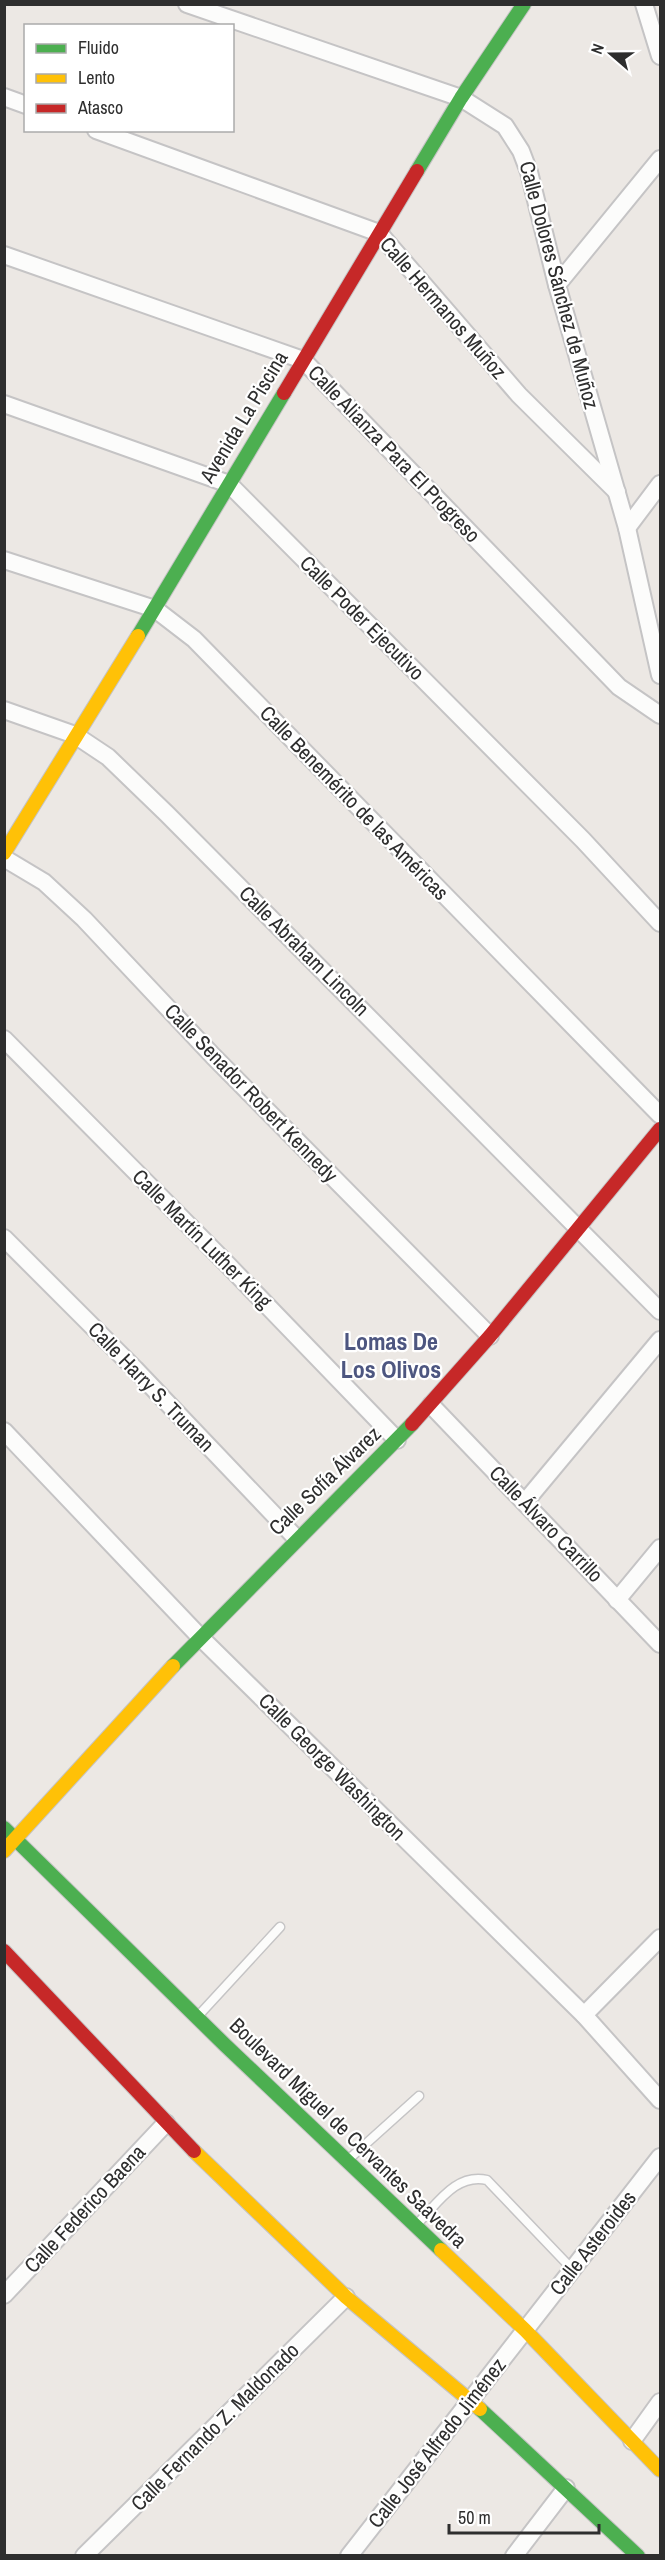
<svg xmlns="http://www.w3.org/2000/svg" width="665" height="2560" viewBox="0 0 665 2560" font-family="'Archivo Narrow',sans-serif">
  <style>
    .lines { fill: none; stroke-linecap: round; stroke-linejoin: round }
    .lane-casing { stroke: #c5c4c5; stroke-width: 11 }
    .street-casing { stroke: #c5c4c5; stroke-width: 20 }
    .fast-casing { stroke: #c5c4c5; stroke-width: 16 }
    .slow-casing { stroke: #c5c4c5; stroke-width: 16 }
    .jam-casing { stroke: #c5c4c5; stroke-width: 16 }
    .lane { stroke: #fcfcfb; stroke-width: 8 }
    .street { stroke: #fcfcfb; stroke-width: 16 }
    .fast { stroke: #4caf50; stroke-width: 14 }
    .slow { stroke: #ffc107; stroke-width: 14 }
    .jam { stroke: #c62828; stroke-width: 14 }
    .labels { text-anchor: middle; stroke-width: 4.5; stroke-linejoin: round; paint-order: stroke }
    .street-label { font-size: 21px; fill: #2e2e2e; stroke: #fff }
    .quarter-label { font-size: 24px; font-weight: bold; fill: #4d5680; stroke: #fff }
  </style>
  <rect width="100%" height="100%" fill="#ece8e4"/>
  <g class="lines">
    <defs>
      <g id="lane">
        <path d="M199,2015L280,1927"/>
        <path d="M349,2159L419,2096"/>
        <path d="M418,2223C438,2203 456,2173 487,2180L572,2269"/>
      </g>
      <g id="street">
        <path d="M187,4L461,98L505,126L521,151L529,172L557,285L627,528L660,675"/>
        <path d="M644,4L660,56"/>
        <path d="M4,97L26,105"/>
        <path d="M96,130L379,233L519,395L617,492"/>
        <path d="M4,255L303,360L619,687L660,715"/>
        <path d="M557,285L660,159"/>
        <path d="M4,404L229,484L583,840L660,923"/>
        <path d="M627,528L660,484"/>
        <path d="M4,560L155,609L194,639L660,1115"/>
        <path d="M4,710L75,735L108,757L167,814L660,1311"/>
        <path d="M4,858L44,882L84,919L213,1056L490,1336"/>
        <path d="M4,1039L227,1264L397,1440"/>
        <path d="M4,1238L135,1369L296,1538"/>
        <path d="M431,1405L660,1644"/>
        <path d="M4,1431L200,1637L584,2015L660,2100"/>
        <path d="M525,1502L660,1340"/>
        <path d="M617,1600L660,1548"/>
        <path d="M584,2015L660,1938"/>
        <path d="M4,2295L166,2123"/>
        <path d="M632,2441L660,2402"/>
        <path d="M84,2556L346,2297"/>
        <path d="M349,2556L660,2157"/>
        <path d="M514,2556L566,2488"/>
      </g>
      <g id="fast">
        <path d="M417,171L461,98L524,4"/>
        <path d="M138,636L284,393"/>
        <path d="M173,1666L412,1424"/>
        <path d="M4,1828L225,2045L441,2250"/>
        <path d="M480,2409L638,2556"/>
      </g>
      <g id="slow">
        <path d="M4,853L138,636"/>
        <path d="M4,1851L173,1666"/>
        <path d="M194,2151L346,2297L480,2409"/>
        <path d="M441,2250L525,2330L660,2470"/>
      </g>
      <g id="jam">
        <path d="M284,393L417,171"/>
        <path d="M412,1424L490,1336L660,1129"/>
        <path d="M4,1951L194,2151"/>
      </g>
    </defs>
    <use href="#lane" class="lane-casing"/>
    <use href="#street" class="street-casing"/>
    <use href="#fast" class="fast-casing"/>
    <use href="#slow" class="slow-casing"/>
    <use href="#jam" class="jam-casing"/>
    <use href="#lane" class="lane"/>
    <use href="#street" class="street"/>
    <use href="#fast" class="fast"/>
    <use href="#slow" class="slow"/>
    <use href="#jam" class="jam"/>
  </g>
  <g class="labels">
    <g class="street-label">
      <text transform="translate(559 285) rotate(75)" y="7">Calle Dolores Sánchez de Muñoz</text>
      <text transform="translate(443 308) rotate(49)" y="7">Calle Hermanos Muñoz</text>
      <text transform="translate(244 417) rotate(-59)" y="7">Avenida La Piscina</text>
      <text transform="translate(394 454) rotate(46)" y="7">Calle Alianza Para El Progreso</text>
      <text transform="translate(362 618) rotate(45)" y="7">Calle Poder Ejecutivo</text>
      <text transform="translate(354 803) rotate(46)" y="7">Calle Benemérito de las Américas</text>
      <text transform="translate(304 951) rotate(45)" y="7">Calle Abraham Lincoln</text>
      <text transform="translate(251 1093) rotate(46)" y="7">Calle Senador Robert Kennedy</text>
      <text transform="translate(202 1239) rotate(45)" y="7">Calle Martín Luther King</text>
      <text transform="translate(151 1387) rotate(46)" y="7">Calle Harry S. Truman</text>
      <text transform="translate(325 1481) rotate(-44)" y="7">Calle Sofía Álvarez</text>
      <text transform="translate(546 1524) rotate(46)" y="7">Calle Álvaro Carrillo</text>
      <text transform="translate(332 1767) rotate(45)" y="7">Calle George Washington</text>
      <text transform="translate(348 2133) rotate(44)" y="7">Boulevard Miguel de Cervantes Saavedra</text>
      <text transform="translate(85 2209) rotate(-47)" y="7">Calle Federico Baena</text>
      <text transform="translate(593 2243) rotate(-52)" y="7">Calle Asteroides</text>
      <text transform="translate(215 2427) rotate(-45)" y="7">Calle Fernando Z. Maldonado</text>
      <text transform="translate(437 2443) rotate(-52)" y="7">Calle José Alfredo Jiménez</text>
    </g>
    <g class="quarter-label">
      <text x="391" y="1350">Lomas De<tspan x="391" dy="28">Los Olivos</tspan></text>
    </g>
  </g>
  <rect width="665" height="2560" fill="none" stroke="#2e2e2e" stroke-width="12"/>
  <rect x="24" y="24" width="210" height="108" fill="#ffffff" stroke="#ababab" stroke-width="1.5"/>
  <rect x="36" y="44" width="30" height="9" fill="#4caf50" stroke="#ababab" stroke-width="1.5"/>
  <text x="78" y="54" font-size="18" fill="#2e2e2e">Fluido</text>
  <rect x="36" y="74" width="30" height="9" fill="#ffc107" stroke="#ababab" stroke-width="1.5"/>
  <text x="78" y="84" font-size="18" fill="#2e2e2e">Lento</text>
  <rect x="36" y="104" width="30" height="9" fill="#c62828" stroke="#ababab" stroke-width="1.5"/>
  <text x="78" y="114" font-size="18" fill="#2e2e2e">Atasco</text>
  <g transform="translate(611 54) rotate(290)" stroke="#ffffff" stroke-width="4.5" paint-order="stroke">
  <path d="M0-4.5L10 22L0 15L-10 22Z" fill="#2e2e2e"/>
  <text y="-9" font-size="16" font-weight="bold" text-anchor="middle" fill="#2e2e2e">N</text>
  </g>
  <path d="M449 2524v9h150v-9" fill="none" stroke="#2e2e2e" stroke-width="3"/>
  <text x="458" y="2524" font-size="18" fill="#2e2e2e" stroke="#ffffff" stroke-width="4.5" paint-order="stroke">50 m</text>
</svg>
